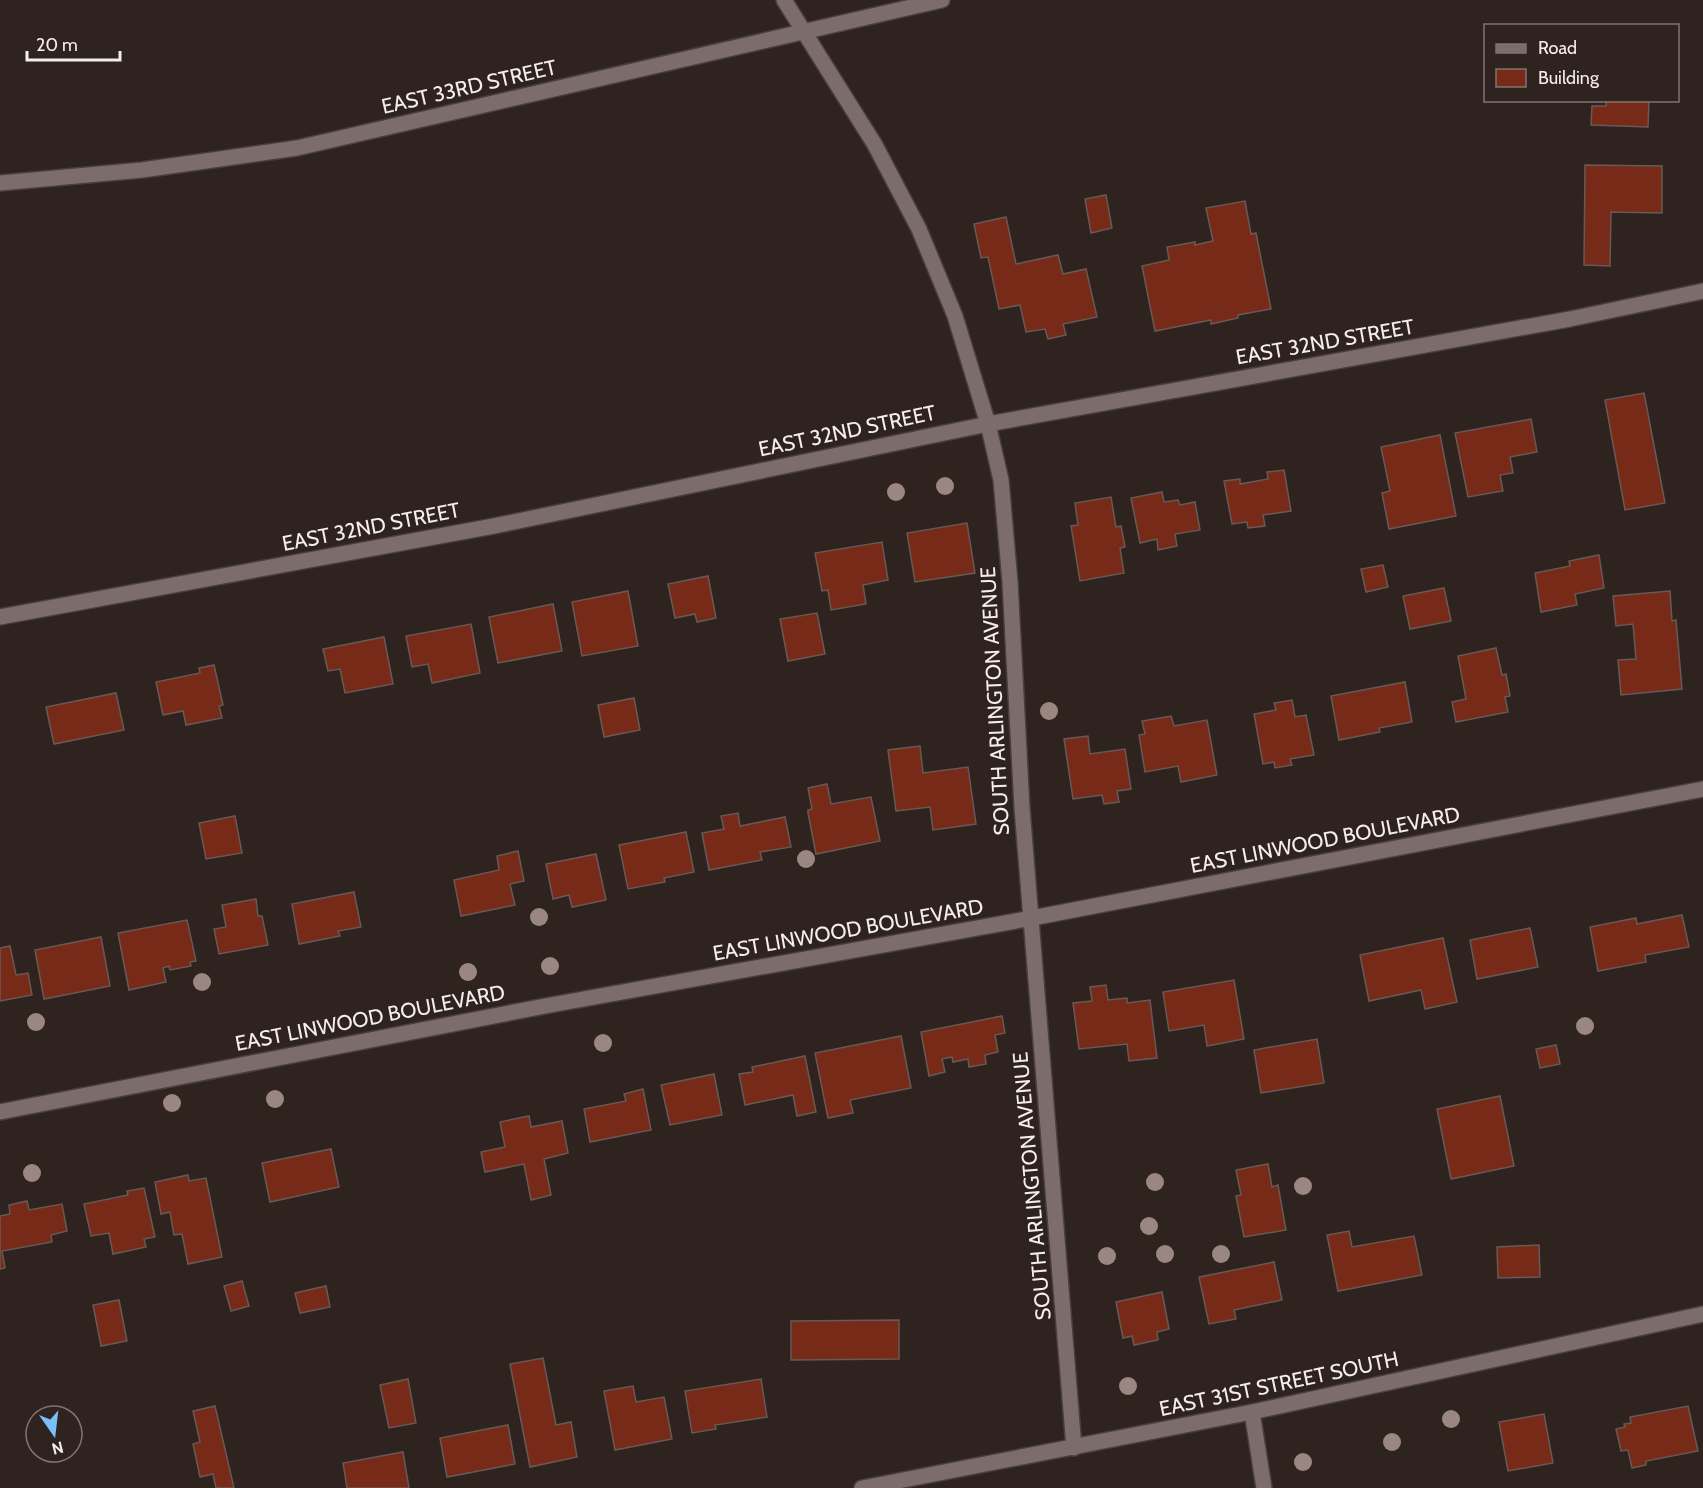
<svg xmlns="http://www.w3.org/2000/svg" width="1703" height="1488" viewBox="0 0 1703 1488" font-family="Cabin,sans-serif">
  <style>
    .building { fill: #782a18; stroke: #675956; stroke-width: 1.5 }
    .lines { fill: none; stroke-linecap: round; stroke-linejoin: round }
    .minor-casing { stroke: #483e3c; stroke-width: 18 }
    .minor { stroke: #7c6d6a; stroke-width: 15 }
    .tree { fill: #9a8782 }
    .labels { text-anchor: middle; stroke-width: 4.5; stroke-linejoin: round; paint-order: stroke }
    .street-label { font-size: 21px; fill: #f6eeec; stroke: #2f2320 }
  </style>
  <rect width="100%" height="100%" fill="#2f2320"/>
  <g class="building">
    <path d="M1606,100H1649L1648,127L1591,125L1592,106H1606Z"/>
    <path d="M1585,165L1662,166V213L1611,212L1610,266L1584,265Z"/>
    <path d="M1106,195L1112,228L1091,233L1085,199Z"/>
    <path d="M1245,201L1251,234L1256,233L1271,309L1238,315V318L1211,324V320L1155,331L1142,266L1169,260L1167,247L1195,242V245L1213,241L1206,208Z"/>
    <path d="M1006,217L1016,264L1058,255L1063,274L1086,269L1097,317L1063,324L1066,335L1048,339L1045,329L1026,332L1020,305L999,309L988,257L981,258L974,224Z"/>
    <path d="M1644,393L1665,503L1625,510L1605,400Z"/>
    <path d="M1531,419L1537,452L1510,457L1513,473L1500,475L1503,491L1468,497L1455,433Z"/>
    <path d="M1440,435L1456,516L1389,529L1382,493L1390,491L1381,447Z"/>
    <path d="M1284,470L1291,511L1263,515L1265,526L1248,528L1247,522L1232,524L1224,481L1240,479V484L1268,479L1267,472Z"/>
    <path d="M1162,492L1164,502L1178,500L1180,505L1195,502L1200,530L1175,534L1177,546L1158,550L1157,539L1140,543L1131,498Z"/>
    <path d="M1111,497L1116,527L1121,526L1125,547L1120,548L1124,573L1080,581L1071,526L1078,525L1075,503Z"/>
    <path d="M967,523L975,573L915,582L907,533Z"/>
    <path d="M882,542L888,580L863,585L866,604L831,610L828,590L822,591L815,553Z"/>
    <path d="M1599,555L1604,588L1575,594L1577,605L1541,612L1535,573L1570,566L1569,561Z"/>
    <path d="M1383,565L1388,587L1366,592L1361,569Z"/>
    <path d="M708,576L716,618L697,622L695,614L675,618L668,584Z"/>
    <path d="M1444,588L1451,621L1410,629L1403,596Z"/>
    <path d="M628,591L638,646L582,656L572,602Z"/>
    <path d="M1670,591L1672,621L1676,620L1682,689L1621,695L1618,660L1636,659L1633,624L1616,626L1613,596Z"/>
    <path d="M553,604L562,651L498,663L489,617Z"/>
    <path d="M817,613L825,654L788,661L780,619Z"/>
    <path d="M471,624L480,673L432,683L428,664L412,667L406,636Z"/>
    <path d="M384,637L393,684L345,693L340,669L328,671L323,649Z"/>
    <path d="M1496,648L1502,675L1506,674L1510,696L1505,697L1508,712L1456,722L1452,702L1466,699L1458,656Z"/>
    <path d="M214,665L223,705L219,706L222,718L186,725L183,711L163,715L156,682L200,673L199,668Z"/>
    <path d="M1405,682L1412,722L1379,728L1380,732L1339,740L1331,696Z"/>
    <path d="M116,693L124,730L54,744L46,707Z"/>
    <path d="M634,698L640,730L604,737L598,705Z"/>
    <path d="M1292,700L1295,717L1306,715L1314,755L1290,759L1292,765L1275,768L1274,762L1263,764L1254,714L1276,710L1274,703Z"/>
    <path d="M1171,716L1174,726L1207,720L1217,775L1181,782L1178,766L1145,772L1139,735L1145,734L1142,721Z"/>
    <path d="M1088,736L1090,754L1125,749L1131,789L1117,791L1119,802L1104,804L1102,795L1073,799L1064,739Z"/>
    <path d="M920,746L923,773L968,767L976,824L933,830L930,807L896,811L888,750Z"/>
    <path d="M827,784L831,804L871,797L880,841L816,854L808,813V810L812,809L808,788Z"/>
    <path d="M738,813L740,826L785,817L791,847L760,852L762,860L709,870L702,833L724,829L721,816Z"/>
    <path d="M235,816L242,853L206,859L199,823Z"/>
    <path d="M686,832L694,872L664,878L665,882L628,889L619,845Z"/>
    <path d="M518,851L524,881L510,884L515,905L461,916L454,880L499,870L497,856Z"/>
    <path d="M596,854L606,900L572,907L569,895L553,899L546,864Z"/>
    <path d="M354,892L361,927L338,931L340,936L299,944L292,904Z"/>
    <path d="M256,899L258,916H262L268,945L219,954L214,929L226,927L222,905Z"/>
    <path d="M1682,915L1689,947L1645,955L1646,962L1598,971L1590,927L1636,918L1637,924Z"/>
    <path d="M187,920L196,961L190,962L191,966L170,970L169,966L163,968L166,982L129,990L118,933Z"/>
    <path d="M1530,928L1538,967L1477,979L1470,940Z"/>
    <path d="M101,937L110,986L44,999L35,950Z"/>
    <path d="M1443,938L1457,1002L1425,1009L1421,990L1369,1001L1360,955Z"/>
    <path d="M10,946L16,975L28,973L32,995L0,1001V948Z"/>
    <path d="M1234,980L1244,1039L1207,1046L1204,1025L1169,1031L1163,992Z"/>
    <path d="M1106,985L1108,1000L1127,998V1003L1150,1000L1157,1058L1129,1061L1127,1044L1079,1049L1073,1003L1092,1001L1090,987Z"/>
    <path d="M1002,1016L1005,1033L995,1035L998,1052L985,1055L986,1064L969,1067L968,1059L953,1062L952,1057L942,1059L945,1072L929,1076L921,1032Z"/>
    <path d="M901,1036L911,1088L850,1100L853,1113L828,1118L815,1053Z"/>
    <path d="M1317,1039L1324,1083L1261,1093L1254,1050Z"/>
    <path d="M1556,1045L1560,1064L1540,1068L1536,1049Z"/>
    <path d="M805,1056L816,1112L797,1116L793,1095L745,1105L739,1074L753,1072L752,1067Z"/>
    <path d="M714,1074L722,1115L670,1125L661,1085Z"/>
    <path d="M643,1089L651,1130L590,1142L584,1109L626,1101L624,1094Z"/>
    <path d="M1500,1096L1514,1166L1451,1179L1437,1109Z"/>
    <path d="M529,1116L531,1127L562,1121L568,1153L544,1159L551,1195L531,1200L524,1164L485,1172L481,1152L505,1147L500,1122Z"/>
    <path d="M331,1149L339,1187L270,1202L262,1163Z"/>
    <path d="M1268,1164L1272,1187L1278,1185L1286,1230L1244,1237L1236,1196L1241,1195L1236,1170Z"/>
    <path d="M188,1175L189,1181L206,1178L222,1257L188,1264L182,1234L174,1235L170,1212L161,1214L155,1182Z"/>
    <path d="M144,1188L155,1237L144,1239L146,1247L113,1254L109,1233L91,1236L84,1204L128,1195L127,1191Z"/>
    <path d="M27,1201L29,1210L62,1204L67,1231L51,1235L52,1242L2,1251L5,1268L0,1269V1216L10,1214L9,1205Z"/>
    <path d="M1349,1231L1352,1247L1414,1236L1422,1275L1338,1291L1327,1235Z"/>
    <path d="M1539,1245L1540,1277L1498,1278L1497,1247Z"/>
    <path d="M1274,1262L1282,1300L1234,1310L1236,1319L1209,1324L1199,1277Z"/>
    <path d="M242,1281L249,1306L231,1311L224,1286Z"/>
    <path d="M326,1286L330,1307L300,1313L295,1293Z"/>
    <path d="M1162,1292L1169,1329L1157,1332L1158,1340L1134,1345L1132,1336L1123,1338L1116,1302Z"/>
    <path d="M119,1300L127,1341L101,1346L93,1305Z"/>
    <path d="M899,1320V1359L791,1360V1321Z"/>
    <path d="M543,1358L556,1425L571,1422L577,1457L530,1467L510,1364Z"/>
    <path d="M408,1379L416,1423L389,1428L380,1385Z"/>
    <path d="M761,1379L767,1417L715,1425L716,1429L692,1433L685,1391Z"/>
    <path d="M633,1386L636,1402L664,1397L672,1439L615,1450L604,1391Z"/>
    <path d="M215,1406L234,1488H216L213,1474L200,1477L193,1444L200,1442L193,1411Z"/>
    <path d="M1688,1406L1698,1451L1646,1461V1465L1632,1468L1628,1450L1621,1451L1616,1429L1625,1427L1624,1424L1631,1423L1630,1417Z"/>
    <path d="M1544,1414L1553,1463L1508,1471L1499,1422Z"/>
    <path d="M508,1425L515,1464L447,1477L440,1438Z"/>
    <path d="M403,1452L409,1488H347L343,1463Z"/>
  </g>
  <g class="lines">
    <defs>
      <g id="minor">
        <path d="M784,0L875,145L919,229L955,316L988,424L1001,480L1010,582L1022,808L1074,1448"/>
        <path d="M0,183L142,170L297,148L942,0"/>
        <path d="M0,617L494,526L988,424L1570,319L1703,291"/>
        <path d="M0,1112L545,1006L1032,918L1703,789"/>
        <path d="M1252,1412L1264,1488"/>
        <path d="M862,1488L1252,1412L1703,1314"/>
      </g>
    </defs>
    <use href="#minor" class="minor-casing"/>
    <use href="#minor" class="minor"/>
  </g>
  <g class="tree">
    <circle cx="945" cy="486" r="9"/>
    <circle cx="896" cy="492" r="9"/>
    <circle cx="1049" cy="711" r="9"/>
    <circle cx="806" cy="859" r="9"/>
    <circle cx="539" cy="917" r="9"/>
    <circle cx="550" cy="966" r="9"/>
    <circle cx="468" cy="972" r="9"/>
    <circle cx="202" cy="982" r="9"/>
    <circle cx="36" cy="1022" r="9"/>
    <circle cx="1585" cy="1026" r="9"/>
    <circle cx="603" cy="1043" r="9"/>
    <circle cx="275" cy="1099" r="9"/>
    <circle cx="172" cy="1103" r="9"/>
    <circle cx="32" cy="1173" r="9"/>
    <circle cx="1155" cy="1182" r="9"/>
    <circle cx="1303" cy="1186" r="9"/>
    <circle cx="1149" cy="1226" r="9"/>
    <circle cx="1165" cy="1254" r="9"/>
    <circle cx="1221" cy="1254" r="9"/>
    <circle cx="1107" cy="1256" r="9"/>
    <circle cx="1128" cy="1386" r="9"/>
    <circle cx="1451" cy="1419" r="9"/>
    <circle cx="1392" cy="1442" r="9"/>
    <circle cx="1303" cy="1462" r="9"/>
  </g>
  <g class="labels">
    <g class="street-label">
      <text transform="translate(469 87) rotate(-13)" y="7">EAST 33RD STREET</text>
      <text transform="translate(1325 342) rotate(-10)" y="7">EAST 32ND STREET</text>
      <text transform="translate(847 431) rotate(-12)" y="7">EAST 32ND STREET</text>
      <text transform="translate(371 527) rotate(-11)" y="7">EAST 32ND STREET</text>
      <text transform="translate(995 701) rotate(-93)" y="7">SOUTH ARLINGTON AVENUE</text>
      <text transform="translate(1325 840) rotate(-11)" y="7">EAST LINWOOD BOULEVARD</text>
      <text transform="translate(848 930) rotate(-10)" y="7">EAST LINWOOD BOULEVARD</text>
      <text transform="translate(370 1018) rotate(-11)" y="7">EAST LINWOOD BOULEVARD</text>
      <text transform="translate(1032 1186) rotate(-95)" y="7">SOUTH ARLINGTON AVENUE</text>
      <text transform="translate(1279 1384) rotate(-12)" y="7">EAST 31ST STREET SOUTH</text>
    </g>
  </g>
  <rect x="1484" y="24" width="195" height="78" fill="#2f2320" stroke="#7f7472" stroke-width="1.5"/>
  <rect x="1496" y="44" width="30" height="9" fill="#7c6d6a" stroke="#7f7472" stroke-width="1.5"/>
  <text x="1538" y="54" font-size="18" fill="#f6eeec">Road</text>
  <rect x="1496" y="69" width="30" height="18" fill="#782a18" stroke="#7f7472" stroke-width="1.5"/>
  <text x="1538" y="84" font-size="18" fill="#f6eeec">Building</text>
  <g transform="translate(54 1434) rotate(166)"><circle r="28" fill="#2f2320" stroke="#7f7472" stroke-width="1.5"/>
  <path d="M0-4.5L10 22L0 15L-10 22Z" fill="#79bff8"/>
  <text y="-9" font-size="16" font-weight="bold" text-anchor="middle" fill="#f6eeec">N</text>
  </g>
  <path d="M27 51v9h93v-9" fill="none" stroke="#f6eeec" stroke-width="3"/>
  <text x="36" y="51" font-size="18" fill="#f6eeec" stroke="#2f2320" stroke-width="4.5" paint-order="stroke">20 m</text>
</svg>
